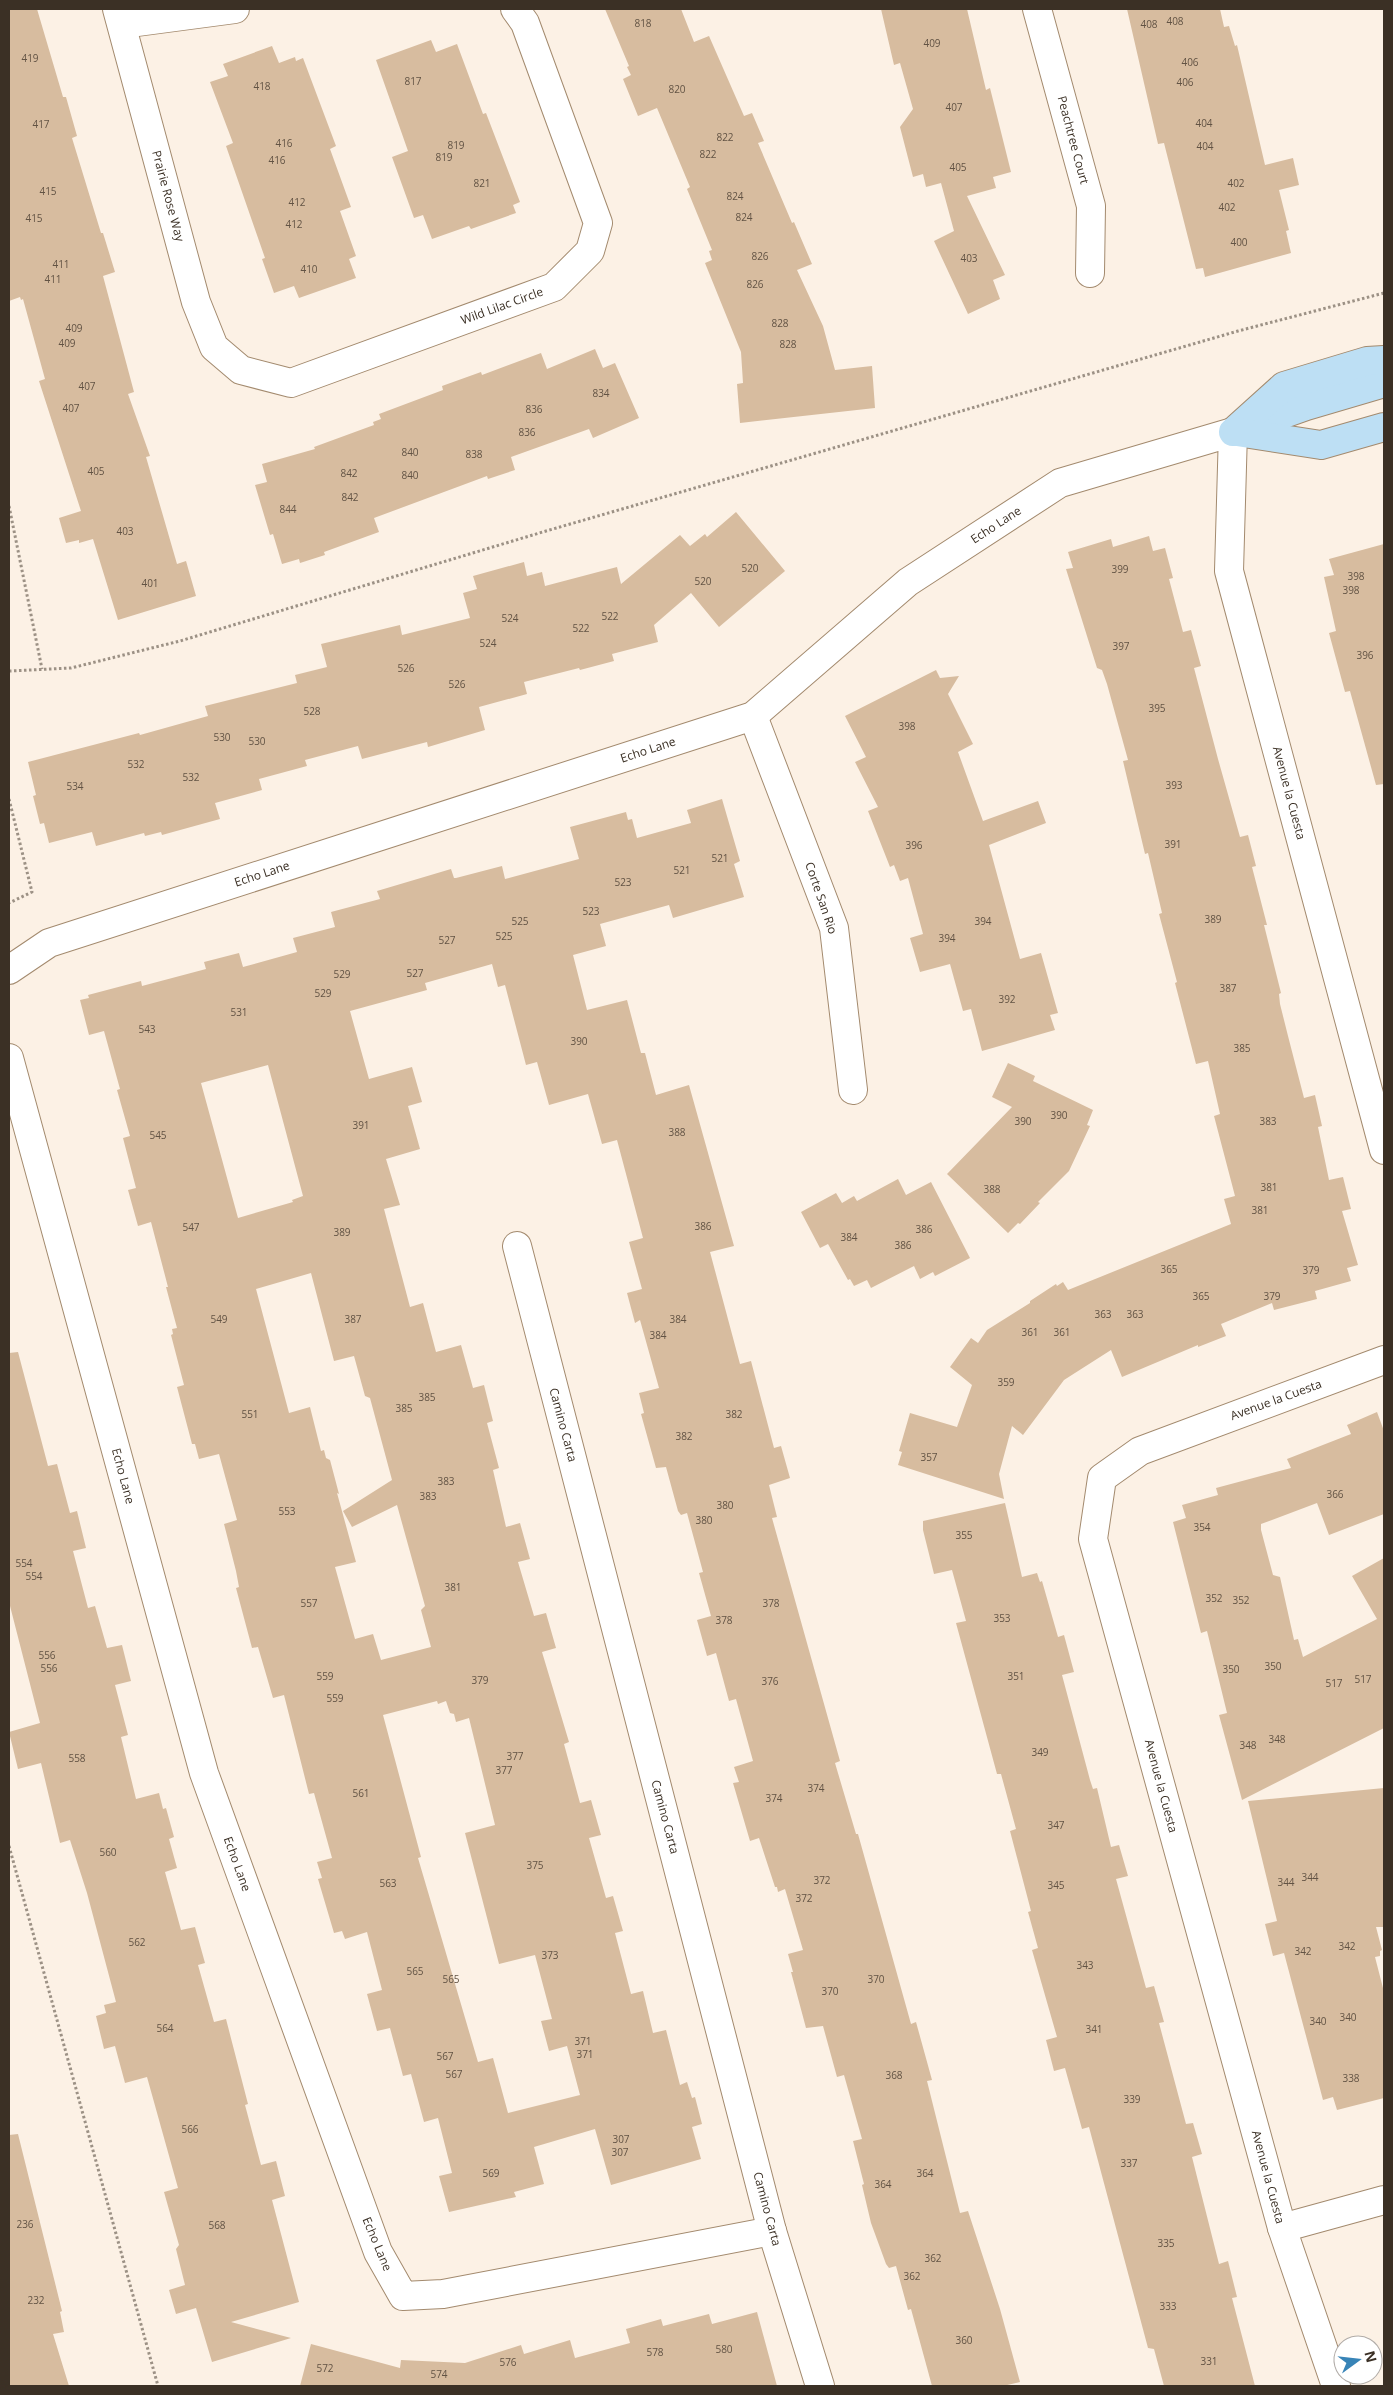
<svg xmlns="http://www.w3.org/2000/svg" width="1393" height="2395" viewBox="0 0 1393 2395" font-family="'Open Sans',sans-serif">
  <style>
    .building { fill: #d7bc9f; fill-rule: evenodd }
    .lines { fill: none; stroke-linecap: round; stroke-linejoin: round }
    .street-casing { stroke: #a38a6e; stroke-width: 30 }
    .secondary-casing { stroke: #a38a6e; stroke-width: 30 }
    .path { stroke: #9c9185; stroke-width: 3; stroke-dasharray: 2.5 2.5; stroke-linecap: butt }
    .street { stroke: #fff; stroke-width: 28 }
    .secondary { stroke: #bddff4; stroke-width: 28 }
    .labels { text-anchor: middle; stroke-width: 4.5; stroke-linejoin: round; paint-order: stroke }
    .number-label { font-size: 10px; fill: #625344 }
    .street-label { font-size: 12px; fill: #3b3025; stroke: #fff }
  </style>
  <rect width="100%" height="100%" fill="#fcf1e5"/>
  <g class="building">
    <path d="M9,9H37L63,97H66L77,136L72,138L101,233H103L115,272L103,276L134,392L128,394L150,456L146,457L177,564L186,561L196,596L118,620L93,539L79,543V540L66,543L59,518L81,511L39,381L45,379L23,299L21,300L20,297L9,301Z"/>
    <path d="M605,9H681L694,42L709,36L744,116L752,113L764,141L758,143L792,223L794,222L812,264L797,270L823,326L835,370L872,366L875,408L740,423L737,384L743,383L741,352L705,263L712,260L709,251L712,250L687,189L690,187L657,108L638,116L623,79L631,75L627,67L629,66Z"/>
    <path d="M881,9H967L986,90L990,88L1011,172L993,177L996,188L967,196L1005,275L993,280L1000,299L968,314L934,241L954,231L941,183L926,187L923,174L913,177L900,127L913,109L900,63L894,65Z"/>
    <path d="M1127,9H1220L1224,27L1229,26L1235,46L1237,45L1265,165L1293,158L1299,185L1279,190L1289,230L1286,231L1291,253L1205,277L1203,268L1196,269L1164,143L1158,144Z"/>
    <path d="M431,40L436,52L457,44L483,114L486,113L520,202L513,205L516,213L471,229L469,226L432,239L423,215L414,218L392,157L408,151L376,60Z"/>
    <path d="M272,46L279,63L295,57L296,61L303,58L336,146L330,149L351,207L340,211L356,256L349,259L356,278L299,298L294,286L274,293L262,259L265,258L226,146L233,143L210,82L228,76L223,64Z"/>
    <path d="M595,349L603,368L615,363L639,418L593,438L589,429L511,457L515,470L488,479L487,476L374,518L379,532L324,552L325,555L300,563L299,559L282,564L273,534L270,535L255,485L267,482L262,464L315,449L314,447L374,425L373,422L381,419L379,414L443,390L442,386L481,372L482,375L541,353L547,369Z"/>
    <path d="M736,512L785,571L719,627L691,593L654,625L658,642L612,654L614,661L580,670L579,668L524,682L527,694L479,707L485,730L428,747L427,742L362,759L358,746L305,760L307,766L259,779L262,790L215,803L220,819L162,835L161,832L145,836L144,833L96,846L92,832L49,843L44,823L40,824L33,796L36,795L28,762L139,733L140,735L208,716L205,706L297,683L295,675L327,667L321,644L400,625L402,635L470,618L463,593L477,589L473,576L524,562L527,576L542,572L545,586L617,567L621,584L680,535L690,546L705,534L707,537Z"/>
    <path d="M1149,536L1153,551L1165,548L1173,578L1169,579L1183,632L1191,630L1201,666L1194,668L1218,759L1240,837L1248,835L1256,866L1252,867L1267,925H1264L1281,993L1279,994L1280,1004L1288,1036L1304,1098L1315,1095L1322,1126L1318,1127L1329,1180L1343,1177L1351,1209L1342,1211L1358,1265L1347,1268L1351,1281L1315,1291L1317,1299L1274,1310L1272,1303L1221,1324L1226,1336L1198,1347V1345L1122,1377L1111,1350L1064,1380L1023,1435L1012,1426L999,1474L1004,1499L898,1465L902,1452L899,1451L910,1413L957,1427L972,1385L950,1367L971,1338L978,1343L987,1330L1030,1303V1301L1056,1284L1057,1286L1063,1282L1068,1290L1231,1224L1224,1199L1235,1196L1214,1116L1220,1114L1208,1061L1196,1064L1175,983L1177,982L1159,914L1162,913L1148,853L1145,854L1123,761L1128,760L1107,684L1102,670L1097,668L1066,569L1073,568L1068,552L1111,539L1113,547Z"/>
    <path d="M1384,544V784L1376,785L1350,691L1345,692L1329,633L1336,631L1324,577L1334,575L1329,559Z"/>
    <path d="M936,670L940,678L959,676L948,694L973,744L958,752L983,821L1038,801L1046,823L989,845L1020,959L1041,953L1058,1013L1050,1015L1055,1030L982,1051L971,1009L963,1011L950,964L920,972L910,938L923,934L908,878L900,881L894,865L890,867L868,811L878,807L855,762L866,757L845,716Z"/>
    <path d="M722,799L740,861L734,864L744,897L673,918L669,905L600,924L606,946L573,955L587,1010L627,1000L641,1053H645L656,1095L689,1085L734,1246L710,1252L740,1364L751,1361L774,1448L781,1446L790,1478L769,1485L777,1517L772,1518L840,1761L835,1763L856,1834H858L911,2024L916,2022L932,2080L927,2081L960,2213L968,2211L1000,2309L1020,2382L1003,2386H932L911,2309L908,2310L896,2266L889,2268L886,2264L871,2223L862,2185L864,2184L853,2141L862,2139L844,2075L837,2077L823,2026L806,2028L791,1972H793L788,1954L803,1950L785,1889L778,1892L777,1887H775L759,1838L750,1841L733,1783L739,1782L734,1767L753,1761L736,1699L729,1701L716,1653L707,1656L697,1620L711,1616L699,1573L703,1572L687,1513L681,1515L678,1511L666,1467L656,1468L641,1414L644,1413L639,1393L659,1388L640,1320L635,1323L627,1293L642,1289L629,1242L643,1238L617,1140L602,1144L588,1094L549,1105L537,1062L526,1065L505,985L498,987L492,964L425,983L427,990L350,1011L369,1079L412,1067L422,1102L408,1106L420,1149L386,1159L400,1205L384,1209L410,1307L423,1303L436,1352L461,1345L473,1388L484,1385L493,1421L487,1423L499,1468L493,1470L506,1527L520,1523L530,1559L518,1562L534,1616L546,1613L556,1648L542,1652L569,1742L564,1744L580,1803L591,1800L601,1835L589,1838L606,1898L613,1896L623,1931L615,1933L631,1994L643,1991L653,2033L666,2030L680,2085L687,2082L692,2098L695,2097L702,2124L692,2127L701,2159L611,2185L595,2129L534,2147L544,2184L514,2192L516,2197L449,2212L439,2176L452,2173L438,2118L424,2122L411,2074L403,2076L390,2028L377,2031L367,1994L382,1990L367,1932L345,1939L342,1931L334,1933L318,1879L322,1878L317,1862L332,1858L314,1793L309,1794L284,1695L273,1698L258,1647L252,1648L236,1588L239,1587L236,1571L224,1524L237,1520L219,1454L199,1459L195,1444H192L177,1387L184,1385L171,1335L173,1334L172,1329L177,1328L166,1287H168L151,1222L138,1226L128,1190L136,1188L123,1138L130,1136L117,1090L120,1089L104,1031L89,1035L80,1000L89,998L88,995L141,981L142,986L206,969L204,962L239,953L243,967L297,952L293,938L335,927L331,912L380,899L377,891L451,869L454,878H456L502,866L505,879L579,859L570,827L626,812L628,820L632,819L637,838L691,823L687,810ZM268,1065L303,1196L292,1200L293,1202L238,1218L201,1083ZM311,1273L334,1361L354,1356L365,1396L370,1398L392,1480L343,1511L352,1527L397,1505L425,1606L421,1610L431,1647L381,1660L373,1634L355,1639L335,1567L356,1562L337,1493L339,1494L330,1460L326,1458L324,1450L321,1451L310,1407L289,1413L256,1289ZM437,1701L438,1704L446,1701L450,1713L454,1714L456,1722L469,1718L495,1825L465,1833L499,1964L535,1955L552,2019L541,2021L549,2051L567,2046L580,2095L508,2113L493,2058L478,2062L418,1858L421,1857L383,1715Z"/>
    <path d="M1008,1063L1035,1076L1033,1081L1093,1110L1087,1125L1090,1126L1069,1171L1038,1202L1040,1203L1020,1224L1018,1223L1008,1233L947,1174L1012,1107L992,1097Z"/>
    <path d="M898,1179L906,1195L931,1182L970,1258L935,1276L933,1272L920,1279L914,1266L871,1288L867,1280L854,1286L850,1279L848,1280L828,1244L820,1248L801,1212L836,1193L842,1203L854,1196L857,1201Z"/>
    <path d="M18,1352L48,1466L57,1464L70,1513L77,1511L86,1548L73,1551L88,1608L95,1606L107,1648L122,1645L131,1681L115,1685L128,1735L121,1737L136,1799L159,1793L163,1809L166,1808L174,1837L169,1839L177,1868L165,1872L181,1930L195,1927L205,1963L198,1965L214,2022L226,2019L248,2104L245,2105L261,2165L276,2161L285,2196L272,2200L299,2302L231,2322L291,2338L212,2362L196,2308L176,2314L169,2290L185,2285L176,2249L179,2245L164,2192L178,2188L147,2077L125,2083L115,2046L104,2049L96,2016L106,2013L104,2005L116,2002L87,1893L70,1840L60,1843L41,1763L18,1769L9,1732L40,1723L9,1602V1353Z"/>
    <path d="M1377,1412L1384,1431V1514L1329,1535L1317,1503L1261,1524V1530L1273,1575L1280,1577L1294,1640L1298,1639L1303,1657L1377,1619L1352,1576L1384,1558V1728L1242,1800L1219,1715L1227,1713L1207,1631L1201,1633L1173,1522L1186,1518L1182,1505L1218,1495L1216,1488L1291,1468L1287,1459L1351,1434L1347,1425Z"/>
    <path d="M1005,1503L1022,1577L1037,1573L1040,1582L1042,1581L1058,1637L1064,1635L1074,1672L1062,1675L1090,1780L1093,1789L1097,1788L1111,1847L1119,1845L1128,1876L1116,1879L1146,1988L1154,1986L1164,2022L1159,2023L1186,2124L1193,2123L1202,2154L1192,2157L1219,2264L1228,2261L1237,2297L1232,2298L1255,2386H1164L1154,2349L1148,2348L1089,2127L1082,2129L1065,2068L1054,2071L1046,2040L1057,2037L1032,1950L1038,1948L1028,1912L1031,1911L1010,1831L1016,1829L1001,1774H997L956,1623L966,1621L952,1570L934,1574L923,1530V1521Z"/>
    <path d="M1384,1788V1927H1376L1382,1950L1380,1951V1956L1375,1957L1384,1992V2098L1337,2110L1333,2097L1323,2100L1284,1953L1273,1956L1265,1924L1277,1921L1248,1801Z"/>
    <path d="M18,2134L62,2311L60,2312L64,2332L53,2334L69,2386H9V2135Z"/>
    <path d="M757,2312L777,2386H300L311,2344L400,2368L401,2360L465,2363L521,2345L524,2354L570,2340L575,2358L630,2343L626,2329L661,2319L663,2326L709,2314L712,2324Z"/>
  </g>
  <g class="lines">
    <defs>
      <g id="street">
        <path d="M117,9L196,302L214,347L241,370L291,383L554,287L590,251L598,223L525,23L515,9"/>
        <path d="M1037,9L1091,206L1090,273"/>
        <path d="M122,24L235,9"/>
        <path d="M753,716L834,928L853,1090"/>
        <path d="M9,970L49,943L753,716L908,582L1060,483L1233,432L1229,571L1384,1150"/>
        <path d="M9,1058L204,1773L378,2252L403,2296L443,2294L772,2231"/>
        <path d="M517,1246L772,2231L820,2386"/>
        <path d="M1282,2228L1384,2200"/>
        <path d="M1336,2386L1282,2228L1093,1539L1102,1478L1140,1451L1384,1360"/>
      </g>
      <g id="secondary">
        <path d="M1244,428L1306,406L1384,383"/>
        <path d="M1233,432L1284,386L1367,361L1384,360"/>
        <path d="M1237,432L1321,445L1384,427"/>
      </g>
    </defs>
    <use href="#street" class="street-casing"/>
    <use href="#secondary" class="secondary-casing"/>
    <g class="path">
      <path d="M9,506L42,669"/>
      <path d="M9,671L71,668L180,641L546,531L1041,388L1238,331L1384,293"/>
      <path d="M9,799L32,892L9,903"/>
      <path d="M9,1846L158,2386"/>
    </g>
    <use href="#street" class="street"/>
    <use href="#secondary" class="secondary"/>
  </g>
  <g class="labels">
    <g class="number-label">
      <text x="1175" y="25">408</text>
      <text x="643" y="27">818</text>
      <text x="1149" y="28">408</text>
      <text x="932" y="47">409</text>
      <text x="30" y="62">419</text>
      <text x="1190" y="66">406</text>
      <text x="413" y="85">817</text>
      <text x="1185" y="86">406</text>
      <text x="262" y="90">418</text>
      <text x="677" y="93">820</text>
      <text x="954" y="111">407</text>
      <text x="1204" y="127">404</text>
      <text x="41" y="128">417</text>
      <text x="725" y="141">822</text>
      <text x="284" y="147">416</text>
      <text x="456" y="149">819</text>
      <text x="1205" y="150">404</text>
      <text x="708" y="158">822</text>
      <text x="444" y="161">819</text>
      <text x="277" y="164">416</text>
      <text x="958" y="171">405</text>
      <text x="482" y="187">821</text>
      <text x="1236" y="187">402</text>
      <text x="48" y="195">415</text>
      <text x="735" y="200">824</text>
      <text x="297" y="206">412</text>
      <text x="1227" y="211">402</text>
      <text x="744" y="221">824</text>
      <text x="34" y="222">415</text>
      <text x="294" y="228">412</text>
      <text x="1239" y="246">400</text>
      <text x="760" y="260">826</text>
      <text x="969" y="262">403</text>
      <text x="61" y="268">411</text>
      <text x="309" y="273">410</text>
      <text x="53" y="283">411</text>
      <text x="755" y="288">826</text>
      <text x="780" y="327">828</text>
      <text x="74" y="332">409</text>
      <text x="67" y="347">409</text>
      <text x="788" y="348">828</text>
      <text x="87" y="390">407</text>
      <text x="601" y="397">834</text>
      <text x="71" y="412">407</text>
      <text x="534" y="413">836</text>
      <text x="527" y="436">836</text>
      <text x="410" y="456">840</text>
      <text x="474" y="458">838</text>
      <text x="96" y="475">405</text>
      <text x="349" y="477">842</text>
      <text x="410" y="479">840</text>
      <text x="350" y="501">842</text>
      <text x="288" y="513">844</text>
      <text x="125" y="535">403</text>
      <text x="750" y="572">520</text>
      <text x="1120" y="573">399</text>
      <text x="1356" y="580">398</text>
      <text x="703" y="585">520</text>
      <text x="150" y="587">401</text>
      <text x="1351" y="594">398</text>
      <text x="610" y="620">522</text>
      <text x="510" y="622">524</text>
      <text x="581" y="632">522</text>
      <text x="488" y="647">524</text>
      <text x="1121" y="650">397</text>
      <text x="1365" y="659">396</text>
      <text x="406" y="672">526</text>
      <text x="457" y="688">526</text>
      <text x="1157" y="712">395</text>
      <text x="312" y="715">528</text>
      <text x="907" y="730">398</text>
      <text x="222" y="741">530</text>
      <text x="257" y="745">530</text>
      <text x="136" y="768">532</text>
      <text x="191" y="781">532</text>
      <text x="1174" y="789">393</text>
      <text x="75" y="790">534</text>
      <text x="1173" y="848">391</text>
      <text x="914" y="849">396</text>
      <text x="720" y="862">521</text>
      <text x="682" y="874">521</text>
      <text x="623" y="886">523</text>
      <text x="591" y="915">523</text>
      <text x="1213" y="923">389</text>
      <text x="520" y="925">525</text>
      <text x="983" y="925">394</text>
      <text x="504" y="940">525</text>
      <text x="947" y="942">394</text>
      <text x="447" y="944">527</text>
      <text x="415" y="977">527</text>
      <text x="342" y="978">529</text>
      <text x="1228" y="992">387</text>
      <text x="323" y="997">529</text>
      <text x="1007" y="1003">392</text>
      <text x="239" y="1016">531</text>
      <text x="147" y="1033">543</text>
      <text x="579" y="1045">390</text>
      <text x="1242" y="1052">385</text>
      <text x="1059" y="1119">390</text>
      <text x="1023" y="1125">390</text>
      <text x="1268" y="1125">383</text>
      <text x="361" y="1129">391</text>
      <text x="677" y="1136">388</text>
      <text x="158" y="1139">545</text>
      <text x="1269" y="1191">381</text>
      <text x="992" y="1193">388</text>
      <text x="1260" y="1214">381</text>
      <text x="703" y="1230">386</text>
      <text x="191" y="1231">547</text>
      <text x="924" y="1233">386</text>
      <text x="342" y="1236">389</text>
      <text x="849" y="1241">384</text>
      <text x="903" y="1249">386</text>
      <text x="1169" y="1273">365</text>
      <text x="1311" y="1274">379</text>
      <text x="1201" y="1300">365</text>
      <text x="1272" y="1300">379</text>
      <text x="1103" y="1318">363</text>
      <text x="1135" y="1318">363</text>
      <text x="219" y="1323">549</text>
      <text x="353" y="1323">387</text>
      <text x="678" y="1323">384</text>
      <text x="1030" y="1336">361</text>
      <text x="1062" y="1336">361</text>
      <text x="658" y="1339">384</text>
      <text x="1006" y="1386">359</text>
      <text x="427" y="1401">385</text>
      <text x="404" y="1412">385</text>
      <text x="250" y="1418">551</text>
      <text x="734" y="1418">382</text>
      <text x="684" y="1440">382</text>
      <text x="929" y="1461">357</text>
      <text x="446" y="1485">383</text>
      <text x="1335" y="1498">366</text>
      <text x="428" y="1500">383</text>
      <text x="725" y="1509">380</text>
      <text x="287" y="1515">553</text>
      <text x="704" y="1524">380</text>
      <text x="1202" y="1531">354</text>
      <text x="964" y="1539">355</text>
      <text x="24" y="1567">554</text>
      <text x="34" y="1580">554</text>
      <text x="453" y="1591">381</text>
      <text x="1214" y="1602">352</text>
      <text x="1241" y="1604">352</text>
      <text x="309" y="1607">557</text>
      <text x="771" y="1607">378</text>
      <text x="1002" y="1622">353</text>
      <text x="724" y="1624">378</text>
      <text x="47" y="1659">556</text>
      <text x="1273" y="1670">350</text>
      <text x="49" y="1672">556</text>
      <text x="1231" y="1673">350</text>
      <text x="325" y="1680">559</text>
      <text x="1016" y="1680">351</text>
      <text x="1363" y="1683">517</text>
      <text x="480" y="1684">379</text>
      <text x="770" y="1685">376</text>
      <text x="1334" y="1687">517</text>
      <text x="335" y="1702">559</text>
      <text x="1277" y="1743">348</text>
      <text x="1248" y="1749">348</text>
      <text x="1040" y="1756">349</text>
      <text x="515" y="1760">377</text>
      <text x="77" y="1762">558</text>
      <text x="504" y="1774">377</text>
      <text x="816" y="1792">374</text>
      <text x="361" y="1797">561</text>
      <text x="774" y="1802">374</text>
      <text x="1056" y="1829">347</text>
      <text x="108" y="1856">560</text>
      <text x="535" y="1869">375</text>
      <text x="1310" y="1881">344</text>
      <text x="822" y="1884">372</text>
      <text x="1286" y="1886">344</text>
      <text x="388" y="1887">563</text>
      <text x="1056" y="1889">345</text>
      <text x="804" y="1902">372</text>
      <text x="137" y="1946">562</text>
      <text x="1347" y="1950">342</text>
      <text x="1303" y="1955">342</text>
      <text x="550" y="1959">373</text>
      <text x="1085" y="1969">343</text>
      <text x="415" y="1975">565</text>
      <text x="451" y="1983">565</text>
      <text x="876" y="1983">370</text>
      <text x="830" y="1995">370</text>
      <text x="1348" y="2021">340</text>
      <text x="1318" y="2025">340</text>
      <text x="165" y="2032">564</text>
      <text x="1094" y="2033">341</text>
      <text x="583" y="2045">371</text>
      <text x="585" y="2058">371</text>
      <text x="445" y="2060">567</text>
      <text x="454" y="2078">567</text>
      <text x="894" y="2079">368</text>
      <text x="1351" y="2082">338</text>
      <text x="1132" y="2103">339</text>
      <text x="190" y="2133">566</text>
      <text x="621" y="2143">307</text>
      <text x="620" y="2156">307</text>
      <text x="1129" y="2167">337</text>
      <text x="491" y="2177">569</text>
      <text x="925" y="2177">364</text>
      <text x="883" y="2188">364</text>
      <text x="25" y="2228">236</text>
      <text x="217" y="2229">568</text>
      <text x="1166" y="2247">335</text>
      <text x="933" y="2262">362</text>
      <text x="912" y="2280">362</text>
      <text x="36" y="2304">232</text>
      <text x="1168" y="2310">333</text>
      <text x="964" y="2344">360</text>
      <text x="724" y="2353">580</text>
      <text x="655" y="2356">578</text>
      <text x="1209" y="2365">331</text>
      <text x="508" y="2366">576</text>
      <text x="325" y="2372">572</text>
      <text x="439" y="2378">574</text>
    </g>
    <g class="street-label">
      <text transform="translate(1073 140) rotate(75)" y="4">Peachtree Court</text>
      <text transform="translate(168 196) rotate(75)" y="4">Prairie Rose Way</text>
      <text transform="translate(502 306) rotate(-20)" y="4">Wild Lilac Circle</text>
      <text transform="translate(996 525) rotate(-33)" y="4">Echo Lane</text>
      <text transform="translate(648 750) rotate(-18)" y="4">Echo Lane</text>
      <text transform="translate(1289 793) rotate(75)" y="4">Avenue la Cuesta</text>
      <text transform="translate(262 874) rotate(-18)" y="4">Echo Lane</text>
      <text transform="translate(821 898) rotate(71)" y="4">Corte San Rio</text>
      <text transform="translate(1276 1400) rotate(-20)" y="4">Avenue la Cuesta</text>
      <text transform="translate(563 1425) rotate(75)" y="4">Camino Carta</text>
      <text transform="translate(123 1476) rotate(75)" y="4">Echo Lane</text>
      <text transform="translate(1161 1786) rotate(75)" y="4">Avenue la Cuesta</text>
      <text transform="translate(665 1817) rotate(75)" y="4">Camino Carta</text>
      <text transform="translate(237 1864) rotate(70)" y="4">Echo Lane</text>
      <text transform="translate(1268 2177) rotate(75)" y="4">Avenue la Cuesta</text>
      <text transform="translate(767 2209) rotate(75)" y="4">Camino Carta</text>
      <text transform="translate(377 2244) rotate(67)" y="4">Echo Lane</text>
    </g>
  </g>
  <rect width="1393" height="2395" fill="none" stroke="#3b3025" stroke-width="20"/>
  <g transform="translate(1358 2360) rotate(75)"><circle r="24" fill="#ffffff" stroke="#b1aca8"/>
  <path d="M0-4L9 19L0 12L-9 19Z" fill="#3884b7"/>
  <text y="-8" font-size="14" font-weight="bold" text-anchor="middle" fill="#3b3025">N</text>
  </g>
</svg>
